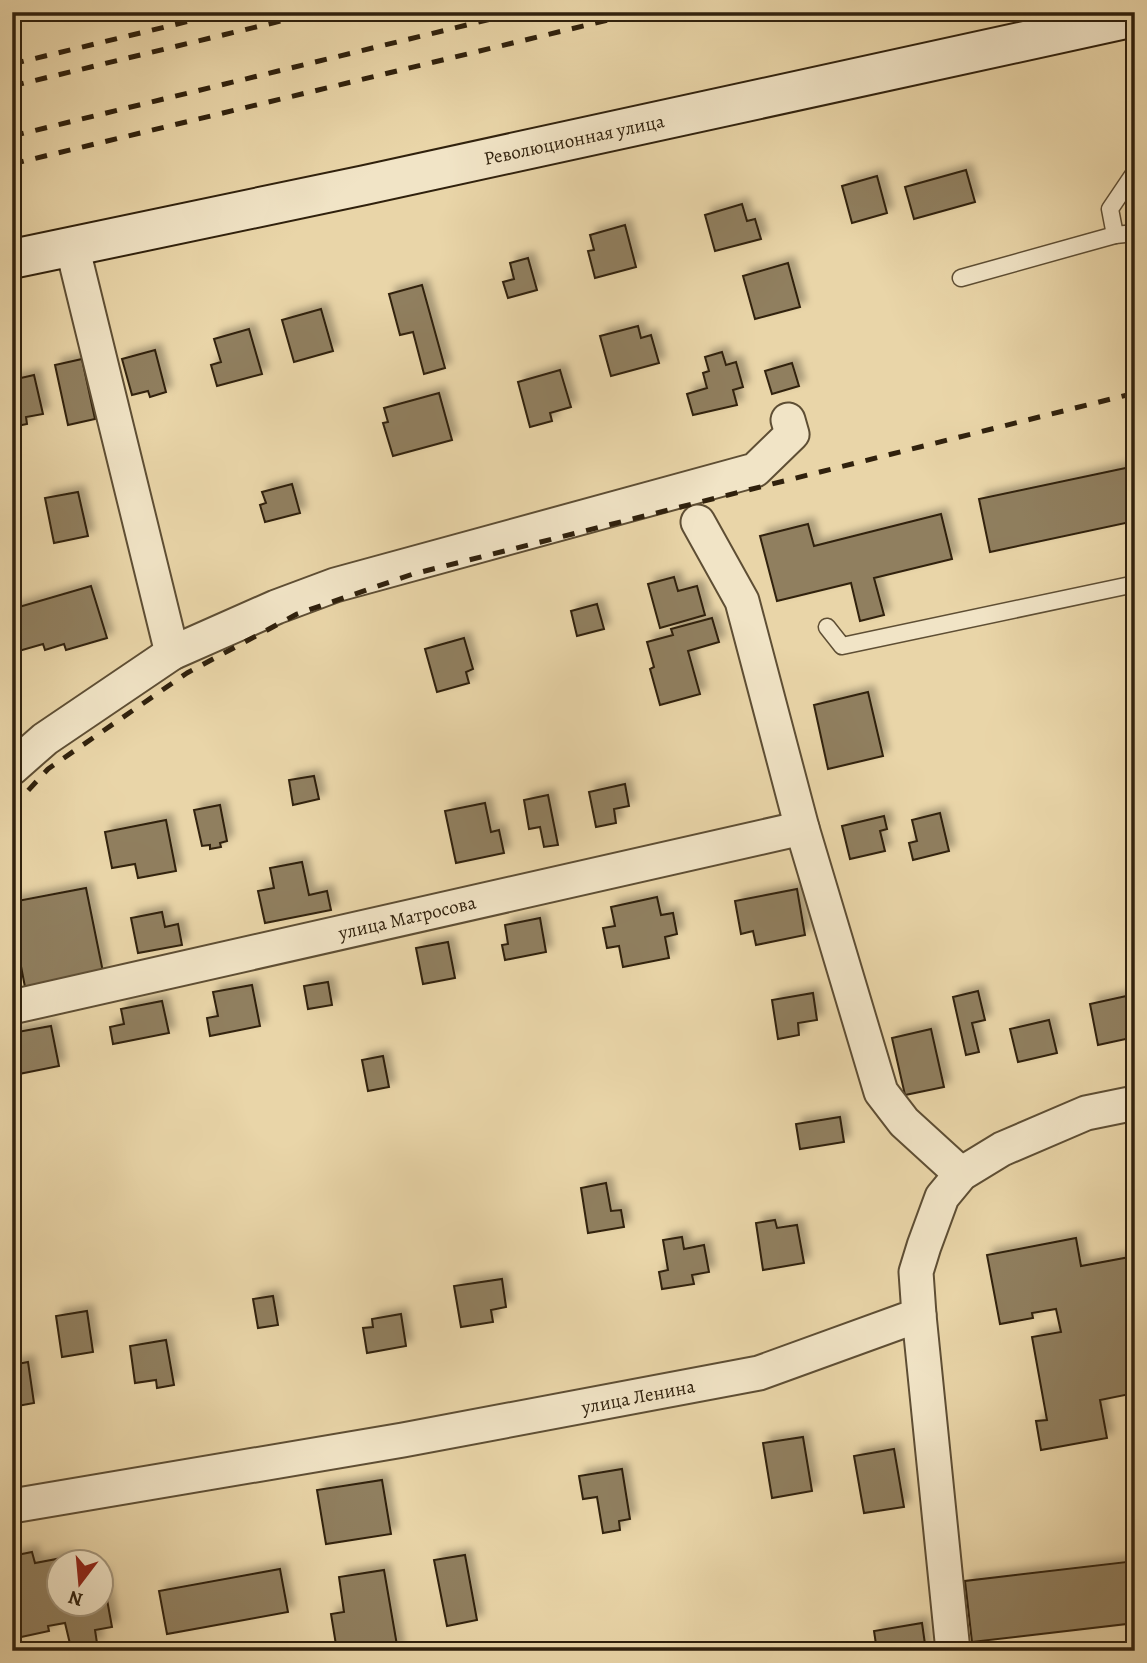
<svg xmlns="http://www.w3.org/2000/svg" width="1147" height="1663" viewBox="0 0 1147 1663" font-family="Alegreya,serif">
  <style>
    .building { fill: #907f5e; stroke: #30210d; stroke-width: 2; filter: url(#shadow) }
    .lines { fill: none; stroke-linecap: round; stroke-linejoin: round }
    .lane-casing { stroke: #5e4e34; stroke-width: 19 }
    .street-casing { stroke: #5e4e34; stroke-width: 37 }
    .secondary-casing { stroke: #30210d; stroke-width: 42 }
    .lane { stroke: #f1e4c6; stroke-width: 16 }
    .street { stroke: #f1e4c6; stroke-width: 33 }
    .secondary { stroke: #f1e4c6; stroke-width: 38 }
    .rail { stroke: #30210d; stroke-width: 5; stroke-dasharray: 12 12; stroke-linecap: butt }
    .labels { text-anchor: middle; stroke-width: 7; stroke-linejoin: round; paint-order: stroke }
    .street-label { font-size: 19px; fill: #30210d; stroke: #f1e4c6 }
  </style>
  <defs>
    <filter id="shadow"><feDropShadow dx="6" dy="-6" stdDeviation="3.5" flood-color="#0004"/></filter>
  </defs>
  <rect width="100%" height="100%" fill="#e9d5a8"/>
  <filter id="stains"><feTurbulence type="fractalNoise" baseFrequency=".00286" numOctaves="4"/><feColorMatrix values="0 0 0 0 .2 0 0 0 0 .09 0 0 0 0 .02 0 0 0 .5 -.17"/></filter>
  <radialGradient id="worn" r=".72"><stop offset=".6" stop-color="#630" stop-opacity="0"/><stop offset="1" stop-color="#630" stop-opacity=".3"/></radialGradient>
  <g class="building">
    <path d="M966,170L975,202L914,219L905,187Z"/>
    <path d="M877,176L887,213L852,223L842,186Z"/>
    <path d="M742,204L747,221L755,219L761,239L715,251L705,215Z"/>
    <path d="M625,225L636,267L595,278L588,251L594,250L590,235Z"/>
    <path d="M528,258L537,290L508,298L503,282L514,279L510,263Z"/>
    <path d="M788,263L800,307L755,319L743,276Z"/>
    <path d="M422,285L445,368L424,374L413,332L400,335L389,294Z"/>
    <path d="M321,309L333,351L294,362L282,320Z"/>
    <path d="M638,326L641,338L651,335L659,363L611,376L600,336Z"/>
    <path d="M249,329L262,374L217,386L211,365L221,362L214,339Z"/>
    <path d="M155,350L166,392L150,397L148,391L132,395L122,359Z"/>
    <path d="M722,352L726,365L736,362L743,387L733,390L737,405L693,415L687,394L707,388L703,373L709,371L705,357Z"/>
    <path d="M82,359L95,419L68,425L55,365Z"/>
    <path d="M792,363L799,386L772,394L765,371Z"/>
    <path d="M560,370L571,407L550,413L552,421L530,427L518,382Z"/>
    <path d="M34,375L43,414L26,417L27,424L12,427V380Z"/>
    <path d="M439,393L452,440L393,456L383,423L388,422L384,408Z"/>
    <path d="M1135,466V521L990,552L979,499Z"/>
    <path d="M292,484L300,513L265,522L260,505L266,503L262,492Z"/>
    <path d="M78,492L88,536L54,543L45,498Z"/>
    <path d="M941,514L952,559L874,578L884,615L860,621L851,583L777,601L760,536L808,524L814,546Z"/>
    <path d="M674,577L678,591L697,586L705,615L660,628L648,584Z"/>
    <path d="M91,586L107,638L66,650L64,644L45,650L43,644L12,653V609Z"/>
    <path d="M597,604L604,629L577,636L571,611Z"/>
    <path d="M712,618L719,642L688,651L700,694L660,705L650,669L654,667L647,642L673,635L671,629Z"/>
    <path d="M464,638L473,669L466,672L469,683L437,692L425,649Z"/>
    <path d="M868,692L883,756L828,769L814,705Z"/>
    <path d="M314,776L319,799L293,805L289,780Z"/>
    <path d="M625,784L629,806L614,809L616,823L596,827L589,792Z"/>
    <path d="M548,795L558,845L544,847L540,827L529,829L524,800Z"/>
    <path d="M485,803L491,832L499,830L504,853L456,863L445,811Z"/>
    <path d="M220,805L227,841L220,843L221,847L210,849V845L202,846L194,810Z"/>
    <path d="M940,813L949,851L913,860L909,843L917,841L912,820Z"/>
    <path d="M884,816L887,829L880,831L885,851L850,859L842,826Z"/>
    <path d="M166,820L176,871L138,878L135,864L112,868L105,832Z"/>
    <path d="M302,862L309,895L327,891L331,910L265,923L258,891L274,888L270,868Z"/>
    <path d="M86,888L103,972L25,987L12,920V902Z"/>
    <path d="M797,889L805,935L756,945L753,931L741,934L735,901Z"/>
    <path d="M657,897L661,915L673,913L677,934L665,937L669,958L623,967L619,946L607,948L603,928L615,926L611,907Z"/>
    <path d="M162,912L165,927L178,924L182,945L138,953L131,918Z"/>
    <path d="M540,918L546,952L505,960L502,945L508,944L505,925Z"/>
    <path d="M448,942L455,978L423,984L416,948Z"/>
    <path d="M328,982L332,1005L308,1009L304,986Z"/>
    <path d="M252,985L260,1026L210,1036L207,1018L218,1016L213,992Z"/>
    <path d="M978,991L985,1020L972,1023L979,1052L966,1055L953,997Z"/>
    <path d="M813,993L817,1020L798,1023L799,1035L778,1039L772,1000Z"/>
    <path d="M1131,995L1135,1013V1037L1098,1045L1090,1004Z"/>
    <path d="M162,1001L169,1033L113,1044L110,1027L124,1024L121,1009Z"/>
    <path d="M1049,1020L1057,1053L1018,1062L1010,1029Z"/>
    <path d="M51,1026L59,1066L19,1074L12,1033Z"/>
    <path d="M931,1029L944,1087L905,1095L892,1038Z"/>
    <path d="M383,1056L389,1087L368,1091L362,1060Z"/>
    <path d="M840,1117L844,1142L800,1149L796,1124Z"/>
    <path d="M606,1183L611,1211L621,1210L624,1227L588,1233L581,1188Z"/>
    <path d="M775,1220L777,1228L797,1225L804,1263L763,1270L756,1223Z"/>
    <path d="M682,1237L684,1249L704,1245L709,1272L692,1275L694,1284L662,1289L659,1272L668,1270L663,1240Z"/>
    <path d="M1076,1238L1081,1266L1135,1256V1393L1100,1400L1107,1438L1041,1450L1036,1421L1047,1420L1032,1337L1061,1332L1056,1309L1032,1313L1033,1318L1000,1324L987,1255Z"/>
    <path d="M502,1279L506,1307L491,1310L493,1322L461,1327L454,1286Z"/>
    <path d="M273,1296L278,1325L258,1328L253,1299Z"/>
    <path d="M87,1311L93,1352L62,1357L56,1316Z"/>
    <path d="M401,1314L406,1346L367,1353L363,1328L373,1327L372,1319Z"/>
    <path d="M166,1340L174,1385L157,1388L156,1380L135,1383L130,1346Z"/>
    <path d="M28,1362L34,1403L12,1407V1365Z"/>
    <path d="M803,1437L812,1491L772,1498L763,1443Z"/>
    <path d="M894,1449L904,1507L864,1513L854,1456Z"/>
    <path d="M622,1469L630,1519L619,1521L620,1530L603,1533L597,1497L583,1499L579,1476Z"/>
    <path d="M382,1480L391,1534L326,1544L317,1490Z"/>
    <path d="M32,1552L35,1563L67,1557L68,1562H60V1604H102V1572L112,1627L95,1630L97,1643L71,1648L65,1623L48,1626L49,1631L12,1639V1556Z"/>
    <path d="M465,1555L477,1620L447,1626L434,1560Z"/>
    <path d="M1135,1561V1623L972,1642L965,1581Z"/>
    <path d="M280,1569L288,1612L167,1634L159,1591Z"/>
    <path d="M384,1570L398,1651H337L331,1614L344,1612L339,1577Z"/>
    <path d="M922,1623L926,1651H877L874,1631Z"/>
  </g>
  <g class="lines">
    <defs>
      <g id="lane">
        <path d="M1115,235L1135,233"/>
        <path d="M961,278L1115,235L1110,209L1135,172"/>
        <path d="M827,627L842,646L1135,584"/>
      </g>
      <g id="street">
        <path d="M72,246L172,653"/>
        <path d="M698,522L742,601L802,828L881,1092L904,1122L961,1174"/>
        <path d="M12,768L45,739L172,653L276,607L335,585L755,470L792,434L788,420"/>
        <path d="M12,1007L802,828"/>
        <path d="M919,1315L953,1651"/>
        <path d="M12,1506L403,1440L759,1373L919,1315L916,1272L924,1246L942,1197L961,1174L1002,1149L1086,1113L1135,1103"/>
      </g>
      <path id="secondary" d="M12,259L365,185L1135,17"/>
    </defs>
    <use href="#lane" class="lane-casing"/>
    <use href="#street" class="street-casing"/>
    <use href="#secondary" class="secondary-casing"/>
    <use href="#lane" class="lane"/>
    <use href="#street" class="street"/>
    <use href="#secondary" class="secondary"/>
    <g class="rail">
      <path d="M12,64L227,12"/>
      <path d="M12,86L318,12"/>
      <path d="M12,136L520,12"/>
      <path d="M12,164L641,12"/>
      <path d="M12,808L48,769L187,673L297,614L413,574L1135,393"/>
    </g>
  </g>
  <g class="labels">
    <g class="street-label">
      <text transform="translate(574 139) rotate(-12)" y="7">Революционная улица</text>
      <text transform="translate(407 917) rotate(-13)" y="7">улица Матросова</text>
      <text transform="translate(638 1396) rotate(-11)" y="7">улица Ленина</text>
    </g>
  </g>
  <rect width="1147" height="1663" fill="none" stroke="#e9d5a8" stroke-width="42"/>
  <rect x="14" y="14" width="1119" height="1635" fill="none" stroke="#30210d" stroke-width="3.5"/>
  <rect x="21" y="21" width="1105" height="1621" fill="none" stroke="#30210d" stroke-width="2"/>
  <g transform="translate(80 1583) rotate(196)"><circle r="33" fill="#f1e4c6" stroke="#a4967c" stroke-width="2"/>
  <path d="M0-5L12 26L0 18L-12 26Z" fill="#8f2418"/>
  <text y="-10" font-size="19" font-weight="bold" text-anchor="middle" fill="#30210d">N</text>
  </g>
  <rect width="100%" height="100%" filter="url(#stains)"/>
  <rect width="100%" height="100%" fill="url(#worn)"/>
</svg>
